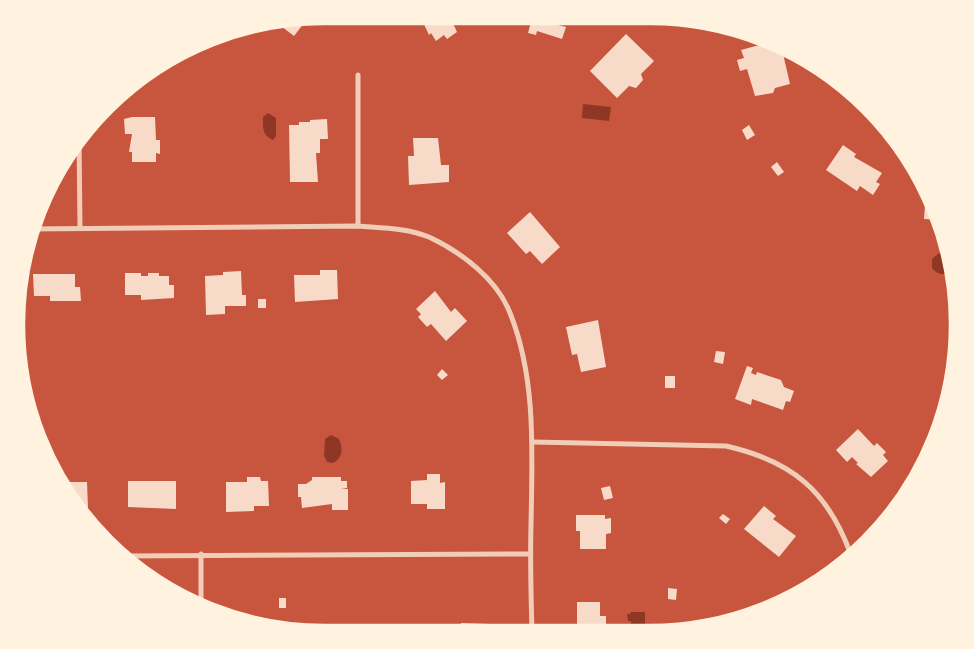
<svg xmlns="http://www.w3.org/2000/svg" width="974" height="649" viewBox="0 0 974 649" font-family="Jost,sans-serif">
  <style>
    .water { fill: #8f3625 }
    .building { fill: #f7dbc8 }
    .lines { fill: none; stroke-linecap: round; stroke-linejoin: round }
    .minor { stroke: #f1ccb7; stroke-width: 5 }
    .rim { fill: none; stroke: #fff3e0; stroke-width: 2.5 }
  </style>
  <rect width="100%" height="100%" fill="#c8553d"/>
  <g class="water">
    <path d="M583,104L611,107L609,121L582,118Z"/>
    <path d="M268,113L276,118V136L273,140C262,135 263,128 263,117Z"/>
    <path d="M939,253L945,254L948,272C942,276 937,274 932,268V259Z"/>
    <path d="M331,435L339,439C343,448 343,458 333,463L327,462L324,456L325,439Z"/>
    <path d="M631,612H645V634H622L631,631V621H628L627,614H630Z"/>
  </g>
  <g class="building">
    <path d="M413,16L450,17L457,32L447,39L444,35L436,41L431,33L429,35L421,18L416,21Z"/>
    <path d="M308,18L294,36L277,23L286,21Z"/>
    <path d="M532,18L566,27L562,39L537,31L536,35L528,33Z"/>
    <path d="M626,34L654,61L641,74L643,80L636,88L629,86L617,98L590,71Z"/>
    <path d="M771,42L781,45L790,84L775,88L773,93L755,96L747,69L740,71L737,60L744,58L741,50Z"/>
    <path d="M132,117H155L156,140H160V154L156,153V162H132V152H129L132,134H125L124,119Z"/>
    <path d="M327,119L328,139H320V153H316L318,182H290L289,125H299V122H310V120Z"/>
    <path d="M749,125L755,135L747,140L742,130Z"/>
    <path d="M413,138H438L441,165H449V182L409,185L408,156H414Z"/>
    <path d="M843,145L856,154L854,157L882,173L876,182L880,184L873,195L860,186L857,191L826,170Z"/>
    <path d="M777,162L784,172L778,176L771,167Z"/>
    <path d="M926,192L935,206L938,220L924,219Z"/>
    <path d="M530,212L560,247L542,264L530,251L526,254L507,233Z"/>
    <path d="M320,270H337L338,299L295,302L294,275H320Z"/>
    <path d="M241,271L242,295H246V306H225V314L206,315L205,276L223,275V272Z"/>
    <path d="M125,273H141V276H148V273H159V276H169V285H174V298L141,300V295H125Z"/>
    <path d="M33,274H75V287H80L81,301H50V296H34Z"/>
    <path d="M435,291L451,312L455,308L467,321L446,341L431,324L427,327L418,317L421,314L416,309Z"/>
    <rect x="258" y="299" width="8" height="9"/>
    <path d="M598,320L606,367L581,372L577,354L572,355L566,327Z"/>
    <path d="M716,351L725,352L723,364L714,362Z"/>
    <path d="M747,366L753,368L751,373L756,375L757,372L781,380L784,387L794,391L790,402L786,401L783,410L752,399L751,405L735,399Z"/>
    <path d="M442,369L448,375L442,380L437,375Z"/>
    <rect x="665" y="376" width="10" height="12"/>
    <path d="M858,429L874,446L877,443L886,452L883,455L888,461L871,477L856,464L858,463L852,457L847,462L836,450Z"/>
    <path d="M427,474H440V483L445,482V509H427V504H411V481L427,480Z"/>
    <path d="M247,477H260L261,481H268L269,506H254V511L226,512V482H247Z"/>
    <path d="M312,477H341V481H347V488L341,489H348V510H332V504L302,508L301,497H298V484H306L312,480Z"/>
    <path d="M128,481H176V509L128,507Z"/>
    <path d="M59,482H87L88,508H79Z"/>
    <path d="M610,486L613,498L604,500L601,488Z"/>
    <path d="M764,506L776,516L773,519L796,536L779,557L744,529Z"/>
    <path d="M723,514L730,519L726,524L719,518Z"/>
    <path d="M576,515H605V519L611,518V533L606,534V549H580V531H576Z"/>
    <path d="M668,588L677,589L676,600L668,599Z"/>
    <rect x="279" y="598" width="7" height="10"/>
    <path d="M577,602H600V616H606V633H582V628H577Z"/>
    <path d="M254,622H273V628H264L254,625Z"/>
    <path d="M461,623L490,624V632L461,631Z"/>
  </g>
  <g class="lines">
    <g class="minor">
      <path d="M358,75V226"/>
      <path d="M79,136L80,228"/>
      <path d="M33,229L358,226C382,228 407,228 429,237C461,252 497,279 510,313C537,380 532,456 531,526C530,562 531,597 532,632"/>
      <path d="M533,442L726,446C792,461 828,491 851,555"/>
      <path d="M201,554V607"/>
      <path d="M124,556L530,554"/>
    </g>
  </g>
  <path d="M0 0H974V649H0ZM324 24H650A300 300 0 0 1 950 324V325A300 300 0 0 1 650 625H324A300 300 0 0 1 24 325V324A300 300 0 0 1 324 24Z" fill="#fff3e0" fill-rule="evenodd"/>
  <path class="rim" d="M324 24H650A300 300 0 0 1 950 324V325A300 300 0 0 1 650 625H324A300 300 0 0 1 24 325V324A300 300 0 0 1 324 24Z"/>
</svg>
